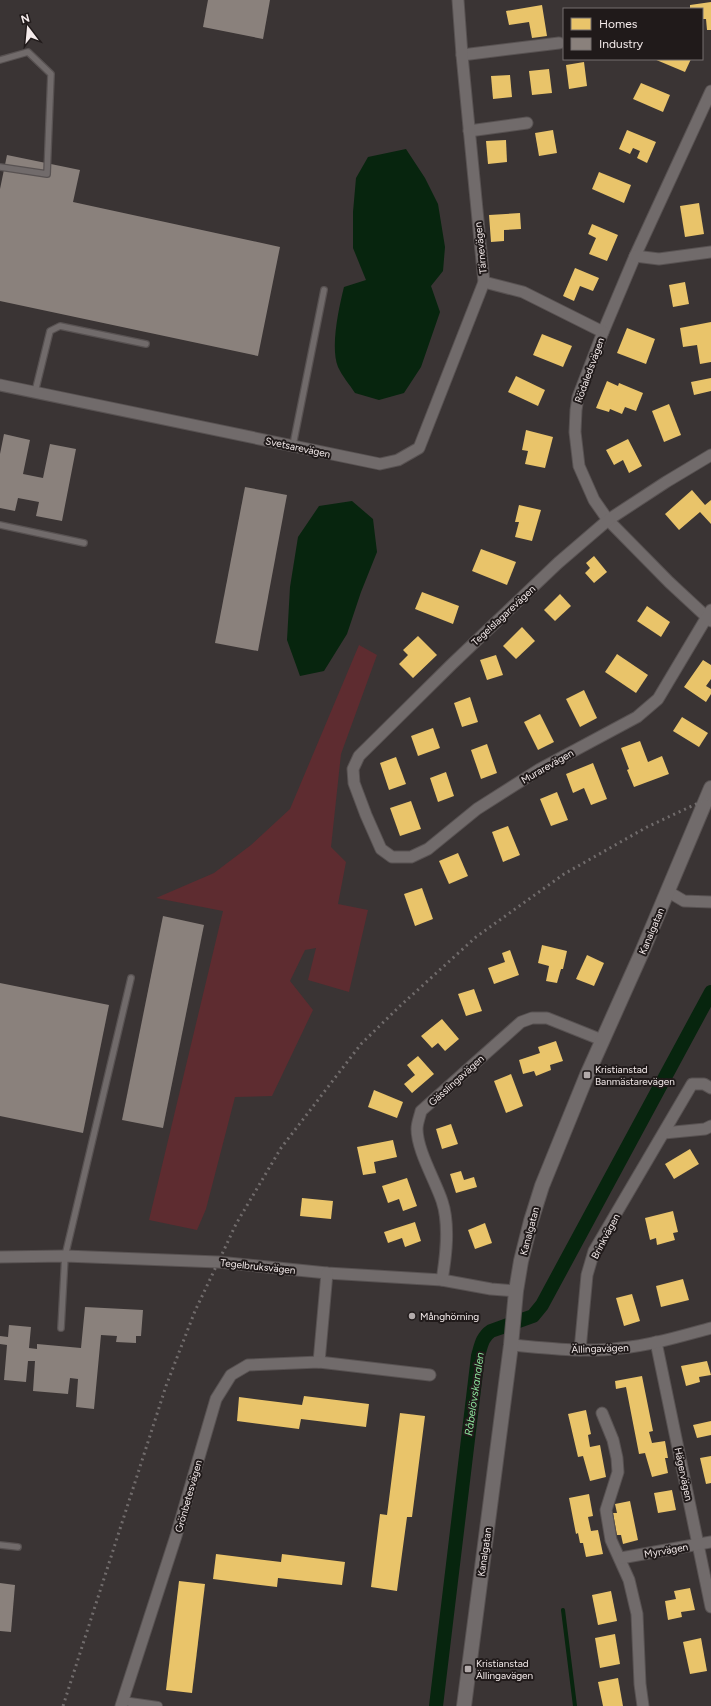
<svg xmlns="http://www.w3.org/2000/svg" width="711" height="1706" viewBox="0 0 711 1706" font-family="Figtree,sans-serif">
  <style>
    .green { fill: #5e2c30 }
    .water { fill: #07250e }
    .homes { fill: #e9c46a }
    .industry { fill: #8a817c }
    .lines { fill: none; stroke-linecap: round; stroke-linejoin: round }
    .stream { stroke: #07250e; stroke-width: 4 }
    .canal { stroke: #07250e; stroke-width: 14 }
    .service-casing { stroke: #585252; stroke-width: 8 }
    .pedestrian-casing { stroke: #585252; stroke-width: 10 }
    .minor-casing { stroke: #585252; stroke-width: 13 }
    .tertiary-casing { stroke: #585252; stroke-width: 16 }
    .service { stroke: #716b6b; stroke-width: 5.5 }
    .pedestrian { stroke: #716b6b; stroke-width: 8 }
    .minor { stroke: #716b6b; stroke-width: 11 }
    .tertiary { stroke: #716b6b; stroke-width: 14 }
    .rail { stroke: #716c6c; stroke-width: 3; stroke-dasharray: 2 4; stroke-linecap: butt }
    .poi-dot { fill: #b3abab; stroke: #201a1a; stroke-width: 1.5 }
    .labels { text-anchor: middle; stroke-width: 4; stroke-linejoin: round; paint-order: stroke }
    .street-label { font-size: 10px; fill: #f4ebeb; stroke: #201a1a }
    .poi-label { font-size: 10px; fill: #f4ebeb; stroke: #201a1a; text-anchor: start }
    .water-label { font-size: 11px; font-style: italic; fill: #8ce49b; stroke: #201a1a }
  </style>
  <rect width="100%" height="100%" fill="#3a3434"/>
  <path class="green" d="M359,645L377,655L341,754L331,847L346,862L338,904L368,910L349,992L308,980L316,948L305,950L290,981L313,1010L272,1096L235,1097L206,1209L197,1230L149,1220L223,911L156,898L214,873L251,845L290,809Z"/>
  <g class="water">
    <path d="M406,149L425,178L438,204L445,247L443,271L431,286L440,312L421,367L404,393L379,400L355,393C350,385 342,376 338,367C330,348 339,307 344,287L366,280L353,248V212L356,178L368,157Z"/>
    <path d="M352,501L373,519L377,552L361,592L347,634L324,671L300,676L287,640L290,587L298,537L319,506Z"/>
  </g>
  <g class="homes">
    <path d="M711,2V30H707L706,19H702V9H690V5Z"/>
    <path d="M542,5L547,36L532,38L529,22L509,25L506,11Z"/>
    <path d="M654,59H691L685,72Z"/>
    <path d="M584,62L587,86L569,89L566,65Z"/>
    <path d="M549,69L552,93L532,95L529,71Z"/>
    <path d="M510,75L512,97L493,99L491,76Z"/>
    <path d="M641,83L670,95L663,112L633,99Z"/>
    <path d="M553,130L557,153L539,156L535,133Z"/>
    <path d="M627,130L656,142L647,163L637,158L640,151L633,148L630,154L619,149Z"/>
    <path d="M506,140L507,162L488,164L486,141Z"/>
    <path d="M599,172L631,185L624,203L592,189Z"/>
    <path d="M699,203L704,234L685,237L680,206Z"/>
    <path d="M520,213L521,229L504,230V241L491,242L489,215Z"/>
    <path d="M592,224L618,235L607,261L589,254L596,238L588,234Z"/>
    <path d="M575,268L599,278L593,291L580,286L574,301L563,296Z"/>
    <path d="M685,282L689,304L673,307L669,285Z"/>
    <path d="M711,322V362L700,364L697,345L683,347L680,328Z"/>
    <path d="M627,328L655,339L646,364L617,353Z"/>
    <path d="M542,334L572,346L563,367L533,355Z"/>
    <path d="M516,376L545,390L538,406L508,392Z"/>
    <path d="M711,378V391L694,395L691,382Z"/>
    <path d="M607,381L618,386L619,383L643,393L636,411L625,407L622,414L610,409L609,412L596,408Z"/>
    <path d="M669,404L681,435L664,442L652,411Z"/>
    <path d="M526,430L553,437L545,468L525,464L528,451L522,450Z"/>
    <path d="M628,439L642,466L629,473L623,460L614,465L606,450Z"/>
    <path d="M692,490L705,505L711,500V524L700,512L679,530L665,514Z"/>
    <path d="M519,505L541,510L532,541L515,537L519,522H515Z"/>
    <path d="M481,549L516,562L507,585L472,571Z"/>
    <path d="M594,556L607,572L594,583L585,573L590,568L586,563Z"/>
    <path d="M422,592L459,606L453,624L415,609Z"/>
    <path d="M560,594L571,606L555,621L544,610Z"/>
    <path d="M647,606L670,622L661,637L637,621Z"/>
    <path d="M522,627L535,641L516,659L503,646Z"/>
    <path d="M418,636L437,655L413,678L399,664L408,655L403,650Z"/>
    <path d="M617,654L648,675L636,693L605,672Z"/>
    <path d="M496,655L503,675L487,680L480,660Z"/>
    <path d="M703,660L711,665V679L706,686L711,689V694L706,702L684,687Z"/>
    <path d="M584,690L597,718L580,727L566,699Z"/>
    <path d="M470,697L478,722L462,727L454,703Z"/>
    <path d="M540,714L554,742L538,750L524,722Z"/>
    <path d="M682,717L708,733L699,747L673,731Z"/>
    <path d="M433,728L440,748L418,756L411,736Z"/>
    <path d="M640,741L648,762L662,756L669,774L634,787L627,770L629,769L621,748Z"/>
    <path d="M487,744L497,773L481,779L471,750Z"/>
    <path d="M396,757L406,784L389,790L380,763Z"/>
    <path d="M593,763L607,799L591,805L584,788L573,793L566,774Z"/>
    <path d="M446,772L454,796L438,802L430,778Z"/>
    <path d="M557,792L568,820L551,826L540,799Z"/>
    <path d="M411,801L421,829L400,836L390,808Z"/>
    <path d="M508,826L520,855L503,862L492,832Z"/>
    <path d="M458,853L468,876L449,884L439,861Z"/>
    <path d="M422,888L433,919L415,926L404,894Z"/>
    <path d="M542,945L567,951L563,969H561L557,983L546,981L549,966L538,963Z"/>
    <path d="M510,950L519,975L494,984L488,968L505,962L502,953Z"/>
    <path d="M587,955L604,963L594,986L576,979Z"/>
    <path d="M474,989L482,1011L466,1016L458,994Z"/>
    <path d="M442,1019L459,1039L445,1051L438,1043L432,1048L421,1036Z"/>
    <path d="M556,1041L563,1061L550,1065L551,1070L536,1076L534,1071L523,1074L519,1060L540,1053L538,1047Z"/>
    <path d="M418,1056L434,1074L412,1093L404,1084L415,1075L407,1065Z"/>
    <path d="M511,1074L523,1106L506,1113L494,1081Z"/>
    <path d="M374,1090L403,1102L397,1118L368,1107Z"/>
    <path d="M451,1124L458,1144L442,1149L436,1129Z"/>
    <path d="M393,1140L397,1157L374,1162L376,1173L363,1175L357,1147Z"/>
    <path d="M690,1149L699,1164L674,1179L665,1164Z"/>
    <path d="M461,1171L464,1180L474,1177L477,1187L456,1193L450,1174Z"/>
    <path d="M407,1178L417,1206L403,1211L399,1199L388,1203L382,1186Z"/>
    <path d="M302,1198L333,1201L331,1219L300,1216Z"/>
    <path d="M673,1211L678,1232L673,1233L675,1240L657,1245L656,1238L650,1240L645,1218Z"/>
    <path d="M415,1222L421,1241L405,1247L402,1238L388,1243L384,1232Z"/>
    <path d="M485,1223L492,1243L475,1249L468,1230Z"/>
    <path d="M683,1279L689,1300L661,1307L656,1286Z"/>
    <path d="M632,1294L640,1321L624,1326L616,1298Z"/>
    <path d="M707,1361L711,1375L699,1377L700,1382L686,1386L681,1366Z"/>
    <path d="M642,1376L653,1431L649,1432L652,1443L665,1441L668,1458H665L668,1473L652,1477L645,1453L639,1454L626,1387L616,1389L615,1381Z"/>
    <path d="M304,1396L369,1404L366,1427L301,1419L299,1429L237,1421L239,1397L302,1405Z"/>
    <path d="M586,1410L591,1434L588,1435L590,1447L600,1445L606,1477L590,1481L583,1456L578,1457L568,1414Z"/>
    <path d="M400,1413L425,1416L412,1517H407L397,1591L371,1587L380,1514L387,1515Z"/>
    <path d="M711,1421V1435L697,1438L693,1425Z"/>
    <path d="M711,1456V1483L706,1484L700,1458Z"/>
    <path d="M672,1490L676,1510L658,1513L654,1493Z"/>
    <path d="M589,1494L593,1516L588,1517L591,1531L598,1530L603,1554L586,1557L583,1543H580L578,1533L576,1534L569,1498Z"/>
    <path d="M630,1501L638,1540L623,1544L621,1535H617L613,1513H617L615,1504Z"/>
    <path d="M216,1554L281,1562L282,1554L345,1562L342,1585L278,1578L277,1587L213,1579Z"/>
    <path d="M179,1581L205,1584L192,1693L166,1690Z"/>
    <path d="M690,1588L695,1610L681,1612L682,1617L668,1620L665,1601L676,1599L674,1591Z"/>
    <path d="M611,1591L617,1621L598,1625L592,1595Z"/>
    <path d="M615,1634L620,1664L600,1668L595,1638Z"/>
    <path d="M701,1638L707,1671L690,1674L683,1642Z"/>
    <path d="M618,1678L623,1706H603L598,1682Z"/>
  </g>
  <g class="industry">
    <path d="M208,0H270L263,39L203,27Z"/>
    <path d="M7,155L80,170L73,202L280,247L258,356L0,301V189Z"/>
    <path d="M4,434L30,440L23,474L43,478L50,444L76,449L62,521L36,516L39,502L18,498L15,511L0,508V454Z"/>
    <path d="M245,487L287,495L258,651L215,643Z"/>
    <path d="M163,916L204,925L163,1128L122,1120Z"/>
    <path d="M0,983L109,1005L83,1133L0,1116Z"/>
    <path d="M85,1307L143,1310L141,1336H136V1343L116,1342L117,1336L101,1335L94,1409L76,1407L78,1379L70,1378L68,1394L33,1391L35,1361H28L26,1382L4,1380L7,1345L0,1344V1336L8,1337L9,1325L31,1327L29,1348L37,1349V1344L81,1348Z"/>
    <path d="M0,1583L15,1585L11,1632L0,1631Z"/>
  </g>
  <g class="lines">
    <path class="stream" d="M563,1610L575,1706"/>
    <path class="canal" d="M436,1706L478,1356C481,1346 482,1337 491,1331L533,1316L542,1305L711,992"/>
    <defs>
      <g id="service">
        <path d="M0,60L28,52L51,74L47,174L0,167"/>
        <path d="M35,392L50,331L60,326L146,344"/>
        <path d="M293,445L324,290"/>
        <path d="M0,525L84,543"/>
        <path d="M61,1328L65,1256L131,978"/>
        <path d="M0,1545L18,1547"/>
      </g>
      <path id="pedestrian" d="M123,1701L158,1706"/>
      <g id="minor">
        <path d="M462,55L559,43"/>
        <path d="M711,91L635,256L603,332L578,397L576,410L575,432L579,466L594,500L608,520L669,582L711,621"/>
        <path d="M469,131L527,123"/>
        <path d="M635,256L659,259L711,252"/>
        <path d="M484,282L523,292L603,332"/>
        <path d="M0,385L380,464L398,460L419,448L484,282L462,55L458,0"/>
        <path d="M711,455L666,482L608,520L558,563L452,664L359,756L353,769L354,783L366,815L381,849L392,857H411L428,849L477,809L540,769L637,717L658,699L711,610"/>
        <path d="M667,891L684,901L711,902"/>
        <path d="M664,1133L705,1129L711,1126"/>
        <path d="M0,1257L65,1256L218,1262L327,1273L442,1280L491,1289L516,1291"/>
        <path d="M442,1280C446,1256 450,1225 442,1201C435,1180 417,1150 417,1129C417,1123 420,1116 421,1111L521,1022L532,1018H547L602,1040"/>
        <path d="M656,1342L711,1607"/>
        <path d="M511,1345C547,1348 585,1353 621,1348C652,1345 681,1336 711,1328"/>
        <path d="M580,1350L587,1275L594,1251L692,1084H704L711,1088"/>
        <path d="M319,1362L327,1273"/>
        <path d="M602,1413L613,1440L617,1458L618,1472L606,1510L611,1540L629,1580L637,1614L640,1684L643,1706"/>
        <path d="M621,1558L711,1542"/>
        <path d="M121,1706L176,1536L216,1399L231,1375L248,1365L319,1362L430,1375"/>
      </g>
      <path id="tertiary" d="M464,1706L511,1345L516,1291L521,1261L531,1221L542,1186L587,1075L642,952L711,788"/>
    </defs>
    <use href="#service" class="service-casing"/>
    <use href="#pedestrian" class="pedestrian-casing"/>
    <use href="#minor" class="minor-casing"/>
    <use href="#tertiary" class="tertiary-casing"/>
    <use href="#service" class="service"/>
    <use href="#pedestrian" class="pedestrian"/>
    <use href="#minor" class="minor"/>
    <use href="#tertiary" class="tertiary"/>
    <path class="rail" d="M63,1706L166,1386L195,1311L223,1252L236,1224L281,1148L361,1044L400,1006L476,937L564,874L647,827L711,797"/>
  </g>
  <g class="poi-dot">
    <rect x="583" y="1071" width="8" height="8" rx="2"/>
    <circle cx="412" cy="1316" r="4"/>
    <rect x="464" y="1665" width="8" height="8" rx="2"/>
  </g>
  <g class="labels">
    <g class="street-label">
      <text transform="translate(480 248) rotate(-96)" y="4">Tärnevägen</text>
      <text transform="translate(589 370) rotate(-70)" y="4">Rödaledsvägen</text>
      <text transform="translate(298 447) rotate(12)" y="4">Svetsarevägen</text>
      <text transform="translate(503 615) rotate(-43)" y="4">Tegelslagarevägen</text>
      <text transform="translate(547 766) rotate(-30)" y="4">Murarevägen</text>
      <text transform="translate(651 931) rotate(-67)" y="4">Kanalgatan</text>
      <text transform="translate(456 1080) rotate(-42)" y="4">Gässlingavägen</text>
      <text transform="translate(529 1231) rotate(-75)" y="4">Kanalgatan</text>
      <text transform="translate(605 1236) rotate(-62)" y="4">Brinkvägen</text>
      <text transform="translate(258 1266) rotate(6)" y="4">Tegelbruksvägen</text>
      <text transform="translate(600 1348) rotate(-2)" y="4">Ällingavägen</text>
      <text transform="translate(684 1474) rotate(78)" y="4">Hägervägen</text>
      <text transform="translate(188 1496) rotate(-74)" y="4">Grönbetesvägen</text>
      <text transform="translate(666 1550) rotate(-10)" y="4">Myrvägen</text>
      <text transform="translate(484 1552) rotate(-82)" y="4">Kanalgatan</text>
    </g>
    <g class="poi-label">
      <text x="595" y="1073">Kristianstad<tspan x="595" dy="12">Banmästarevägen</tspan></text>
      <text x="420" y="1320">Månghörning</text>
      <text x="476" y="1667">Kristianstad<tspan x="476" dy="12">Ällingavägen</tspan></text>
    </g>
    <g class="water-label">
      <text transform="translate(474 1394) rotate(-82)" y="4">Råbelövskanalen</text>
    </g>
  </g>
  <rect x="563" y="8" width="140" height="52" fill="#201a1a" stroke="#756e6e"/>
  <rect x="571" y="18" width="20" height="12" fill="#e9c46a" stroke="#756e6e"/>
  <text x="599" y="28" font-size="12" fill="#f4ebeb">Homes</text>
  <rect x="571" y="38" width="20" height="12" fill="#8a817c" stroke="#756e6e"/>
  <text x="599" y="48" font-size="12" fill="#f4ebeb">Industry</text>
  <g transform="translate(28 28) rotate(344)" stroke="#201a1a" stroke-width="3" paint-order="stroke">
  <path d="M0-3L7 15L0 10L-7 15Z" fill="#f4ebeb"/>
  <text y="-6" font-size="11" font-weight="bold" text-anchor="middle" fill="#f4ebeb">N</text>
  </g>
</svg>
